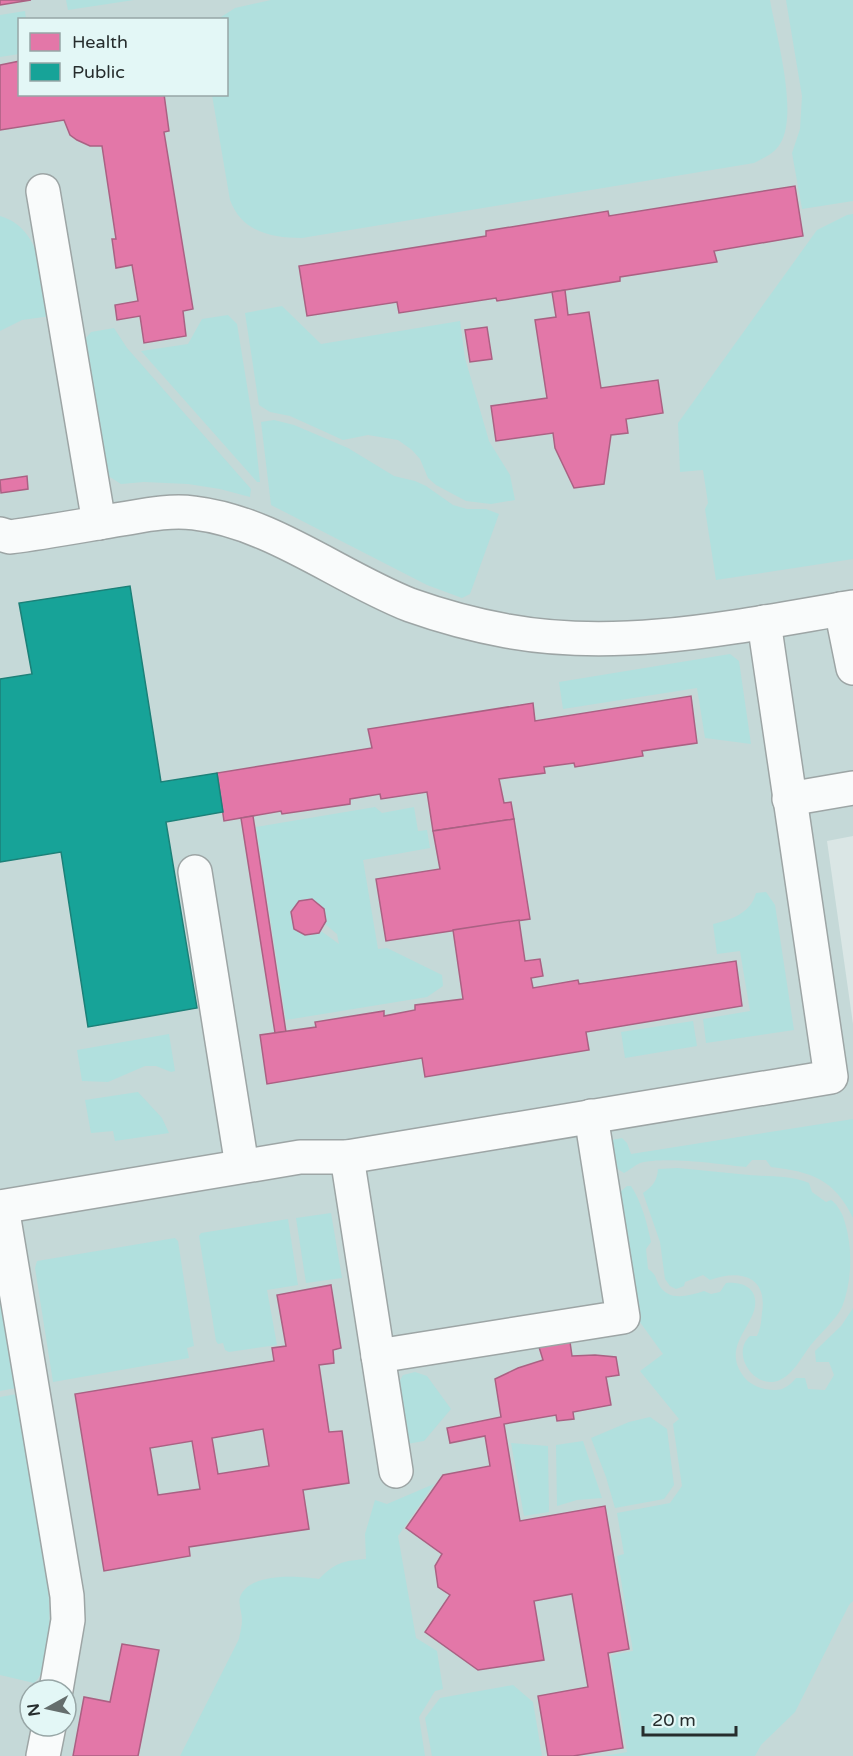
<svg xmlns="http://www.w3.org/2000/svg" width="853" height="1756" viewBox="0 0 853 1756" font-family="'Varela Round',sans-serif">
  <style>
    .built { fill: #c5d9d8; fill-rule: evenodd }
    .green { fill: #b1e0de; fill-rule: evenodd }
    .health { fill: #e377a8; stroke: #aa6183; stroke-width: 1.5; fill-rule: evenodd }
    .public { fill: #17a398; stroke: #1c8078; stroke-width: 1.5 }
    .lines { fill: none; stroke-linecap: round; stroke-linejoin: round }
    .minor-casing { stroke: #9da5a5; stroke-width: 36 }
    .minor { stroke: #f9fbfb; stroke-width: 33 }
  </style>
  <rect width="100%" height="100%" fill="#dae6e5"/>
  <path class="built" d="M0,0H853V836L827,841L853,1024V1756H0ZM20,20H226V94H20ZM30,1690H66V1726H30Z"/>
  <g class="green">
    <path d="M66,0H134L68,10Z"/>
    <path d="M271,0H770C776,35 799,114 780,144C774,154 763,158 754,163L302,238C271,238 242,232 230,200L212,95L226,94V20L218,19L235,8Z"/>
    <path d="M786,0H853V201L802,209L792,153L800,129L802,96Z"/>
    <path d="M25,11L26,19L20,20L19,54L0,57V15Z"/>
    <path d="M853,214V559L716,580L705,509L708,503L703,470L680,472L678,423L817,230L847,215Z"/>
    <path d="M0,216C42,228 43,280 51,316L22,320L0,331Z"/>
    <path d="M282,306L321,344L460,321L465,358L489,441L510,475L515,500L491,504L466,501L436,485L428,478L420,459L412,450L398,440L368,435L343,440L290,416L270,412L259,405L245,313Z"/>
    <path d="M228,315L237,324L255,435L260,482H257L141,351L188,344L202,319Z"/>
    <path d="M114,328L127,348L251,489L250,497L220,489L188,484L144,482L121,484L102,472L81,344L91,332Z"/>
    <path d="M274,420L294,425L348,448L394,476L415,481L426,486L453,505L467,509H486L499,514L470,594L462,598L427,585L271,505L261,422Z"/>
    <path d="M730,654L739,661L751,744L705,738L697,688L563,709L559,682Z"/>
    <path d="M375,807L382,813L414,807L418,831L427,830L430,848L363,860L378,949L387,948L442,975L443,986L427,997L286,1020L256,827ZM312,899L324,909L325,924L337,934L339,944L321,931L319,933L305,935L294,929Z"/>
    <path d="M766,892L775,905L794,1030L706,1043L703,1019L750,1011L740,951L717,954L713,924C731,920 751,913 756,893Z"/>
    <path d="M693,1021L697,1046L625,1058L621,1032Z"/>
    <path d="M169,1034L175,1071L171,1072L156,1066H145L108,1082L82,1081L77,1050Z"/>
    <path d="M138,1092L162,1118L169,1133L115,1141L113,1131L91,1133L85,1100Z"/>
    <path d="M853,1119V1218C834,1179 812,1172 771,1167L766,1160H752L746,1167C719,1164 665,1156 640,1163C635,1165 630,1170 624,1173L616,1168L611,1144L612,1140L622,1138L627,1143L631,1154Z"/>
    <path d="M678,1168C702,1170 725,1173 749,1175C770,1177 789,1175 809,1183L812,1192L826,1202L831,1200C837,1204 839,1209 842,1214C853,1242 853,1279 842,1307C835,1321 820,1333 810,1346C802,1357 793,1374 780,1380C755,1391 730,1354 750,1336H757C761,1328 761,1322 762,1313C768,1276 740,1269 710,1280L703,1275L685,1282L684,1286L676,1289L670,1286L665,1279L660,1242L643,1193C653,1186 657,1181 658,1169Z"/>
    <path d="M627,1186H631C642,1203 647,1223 651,1242L646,1249L648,1269C656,1274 655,1277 659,1285C669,1302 688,1296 704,1291L711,1294L720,1292L726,1283C738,1282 753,1285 755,1299C759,1324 719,1345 744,1377C750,1385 763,1390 773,1390C783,1391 790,1385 796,1378H805L808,1389L825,1390L834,1375L829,1362H816L815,1351L841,1326L853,1308V1601L849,1605L795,1712L761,1745L755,1756H604L627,1752L611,1655L633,1651L617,1556L624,1554L617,1513L670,1503L682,1486L673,1424L679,1419L640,1371L663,1354L637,1318L619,1193Z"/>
    <path d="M331,1213L342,1278L306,1283L296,1218Z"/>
    <path d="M288,1219L298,1285L267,1290L277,1345L229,1352L225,1350L223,1343L218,1344L216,1341L199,1236L201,1233Z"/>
    <path d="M175,1238L178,1241L194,1346L187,1348L189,1358L53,1382L35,1268L37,1261Z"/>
    <path d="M0,1293L16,1388L0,1391Z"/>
    <path d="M415,1372L427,1376L451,1409L424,1441L407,1444L398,1384L403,1375Z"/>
    <path d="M17,1394L48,1587C50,1610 53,1667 34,1683L0,1675V1397Z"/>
    <path d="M650,1417L667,1429L674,1485L664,1499L615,1508L606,1477L591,1438L629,1422Z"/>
    <path d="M583,1441L602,1498L577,1500L557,1506L556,1445Z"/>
    <path d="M511,1443L548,1446L549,1512L524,1516Z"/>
    <path d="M434,1484L398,1536L416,1638L437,1651L443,1689L435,1691L419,1717L425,1756H180L239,1639C240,1633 242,1626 242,1620C242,1613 238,1603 240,1597C249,1572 299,1576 319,1579C336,1562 343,1561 366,1559L365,1534L375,1500L387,1504Z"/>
    <path d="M513,1685L533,1702L542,1756H432L425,1718L440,1698Z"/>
  </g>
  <g class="health">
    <path d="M0,0H31L0,5Z"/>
    <path d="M20,61V94H164L169,131L164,132L193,309L183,311L186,336L144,343L140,316L117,320L115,305L138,301L132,265L116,268L112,239H116L102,146H90L77,140L70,135L64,120L0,130V65Z"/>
    <path d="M795,186L803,236L714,251L717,262L620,277V281L497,301L496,298L399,313L397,302L307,316L299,266L486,236V231L608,211L609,216Z"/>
    <path d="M565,290L568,315L589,312L601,388L658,380L663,413L626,419L628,433L611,435L604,484L574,488L555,448L553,433L496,441L491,406L547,398L535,320L556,317L552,292Z"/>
    <path d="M487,327L492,359L470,362L465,330Z"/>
    <path d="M27,476L28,489L1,493L0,480Z"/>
    <path d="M691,696L697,743L642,751L643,756L575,767L574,763L544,767L545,773L499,779L504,803L511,802L514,819L433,831L427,792L381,799L380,794L350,799V804L282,814L281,811L224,821L217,773L372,748L368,729L533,703L535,721Z"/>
    <path d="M253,816L286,1032L275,1033L241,818Z"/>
    <path d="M514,819L530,919L386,941L376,879L440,869L433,831Z"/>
    <path d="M312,899L324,909L326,921L319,933L305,935L294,929L291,912L299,901Z"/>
    <path d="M519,920L525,961L540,959L543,976L531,978L533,988L578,980L579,984L736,961L742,1006L586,1032L589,1050L425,1077L422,1058L267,1084L260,1035L316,1027L315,1022L384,1011V1016L415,1010V1005L463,999L453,930Z"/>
    <path d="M331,1285L341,1348L333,1350L334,1363L319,1365L329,1432L342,1431L349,1483L303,1490L309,1529L189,1547L190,1556L104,1571L75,1394L274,1361L272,1348L286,1346L277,1295ZM263,1429L269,1466L218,1474L212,1438ZM192,1441L200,1489L158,1495L150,1448Z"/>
    <path d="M570,1342L572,1356L595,1355L616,1357L619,1375L606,1377L611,1405L573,1412L574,1419L557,1421L556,1415L504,1424L520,1521L605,1506L629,1649L608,1653L623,1748L573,1756H548L538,1696L588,1687L572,1594L534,1601L544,1660L478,1670L425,1632L450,1595L438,1587L435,1566L442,1554L406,1528L443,1475L490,1466L485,1436L450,1443L447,1428L501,1417L495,1379L518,1368L543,1360L539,1347Z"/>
    <path d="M122,1644L159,1650L138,1756H73L84,1697L110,1702Z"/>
  </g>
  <path class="public" d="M130,586L161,782L217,773L223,812L166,822L197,1008L88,1027L61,852L0,862V679L32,674L19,603Z"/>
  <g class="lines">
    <defs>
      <g id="minor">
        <path d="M43,191L99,523"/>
        <path d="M0,534L10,537C48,532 85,525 122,519C146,515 170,510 194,513C271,522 339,577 410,605C441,616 474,625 507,631C622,652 739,626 853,607"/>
        <path d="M841,609L853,668"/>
        <path d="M789,799L853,788"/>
        <path d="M195,872L242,1166"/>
        <path d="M347,1157L396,1471"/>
        <path d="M0,1207L300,1157H347L831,1077L764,622"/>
        <path d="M2,1207L67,1596L68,1620L56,1690"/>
        <path d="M378,1356L623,1317L591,1116"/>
        <path d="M43,1756L49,1726"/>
      </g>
    </defs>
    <use href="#minor" class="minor-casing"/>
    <use href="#minor" class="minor"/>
  </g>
  <rect x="18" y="18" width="210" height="78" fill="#e3f7f6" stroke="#97a6a6" stroke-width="1.5"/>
  <rect x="30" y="33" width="30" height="18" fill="#e377a8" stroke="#97a6a6" stroke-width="1.5"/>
  <text x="72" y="48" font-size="18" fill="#262d2d">Health</text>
  <rect x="30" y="63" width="30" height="18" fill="#17a398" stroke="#97a6a6" stroke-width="1.5"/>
  <text x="72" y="78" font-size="18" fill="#262d2d">Public</text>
  <g transform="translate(48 1708) rotate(262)"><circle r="28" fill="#e3f7f6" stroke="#97a6a6" stroke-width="1.5"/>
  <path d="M0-4.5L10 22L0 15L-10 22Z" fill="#656e6d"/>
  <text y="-9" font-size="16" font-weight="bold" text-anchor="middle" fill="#262d2d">N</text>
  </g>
  <path d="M643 1726v9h93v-9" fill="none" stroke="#262d2d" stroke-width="3"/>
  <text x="652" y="1726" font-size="18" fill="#262d2d" stroke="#e3f7f6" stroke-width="4.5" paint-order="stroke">20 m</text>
</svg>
